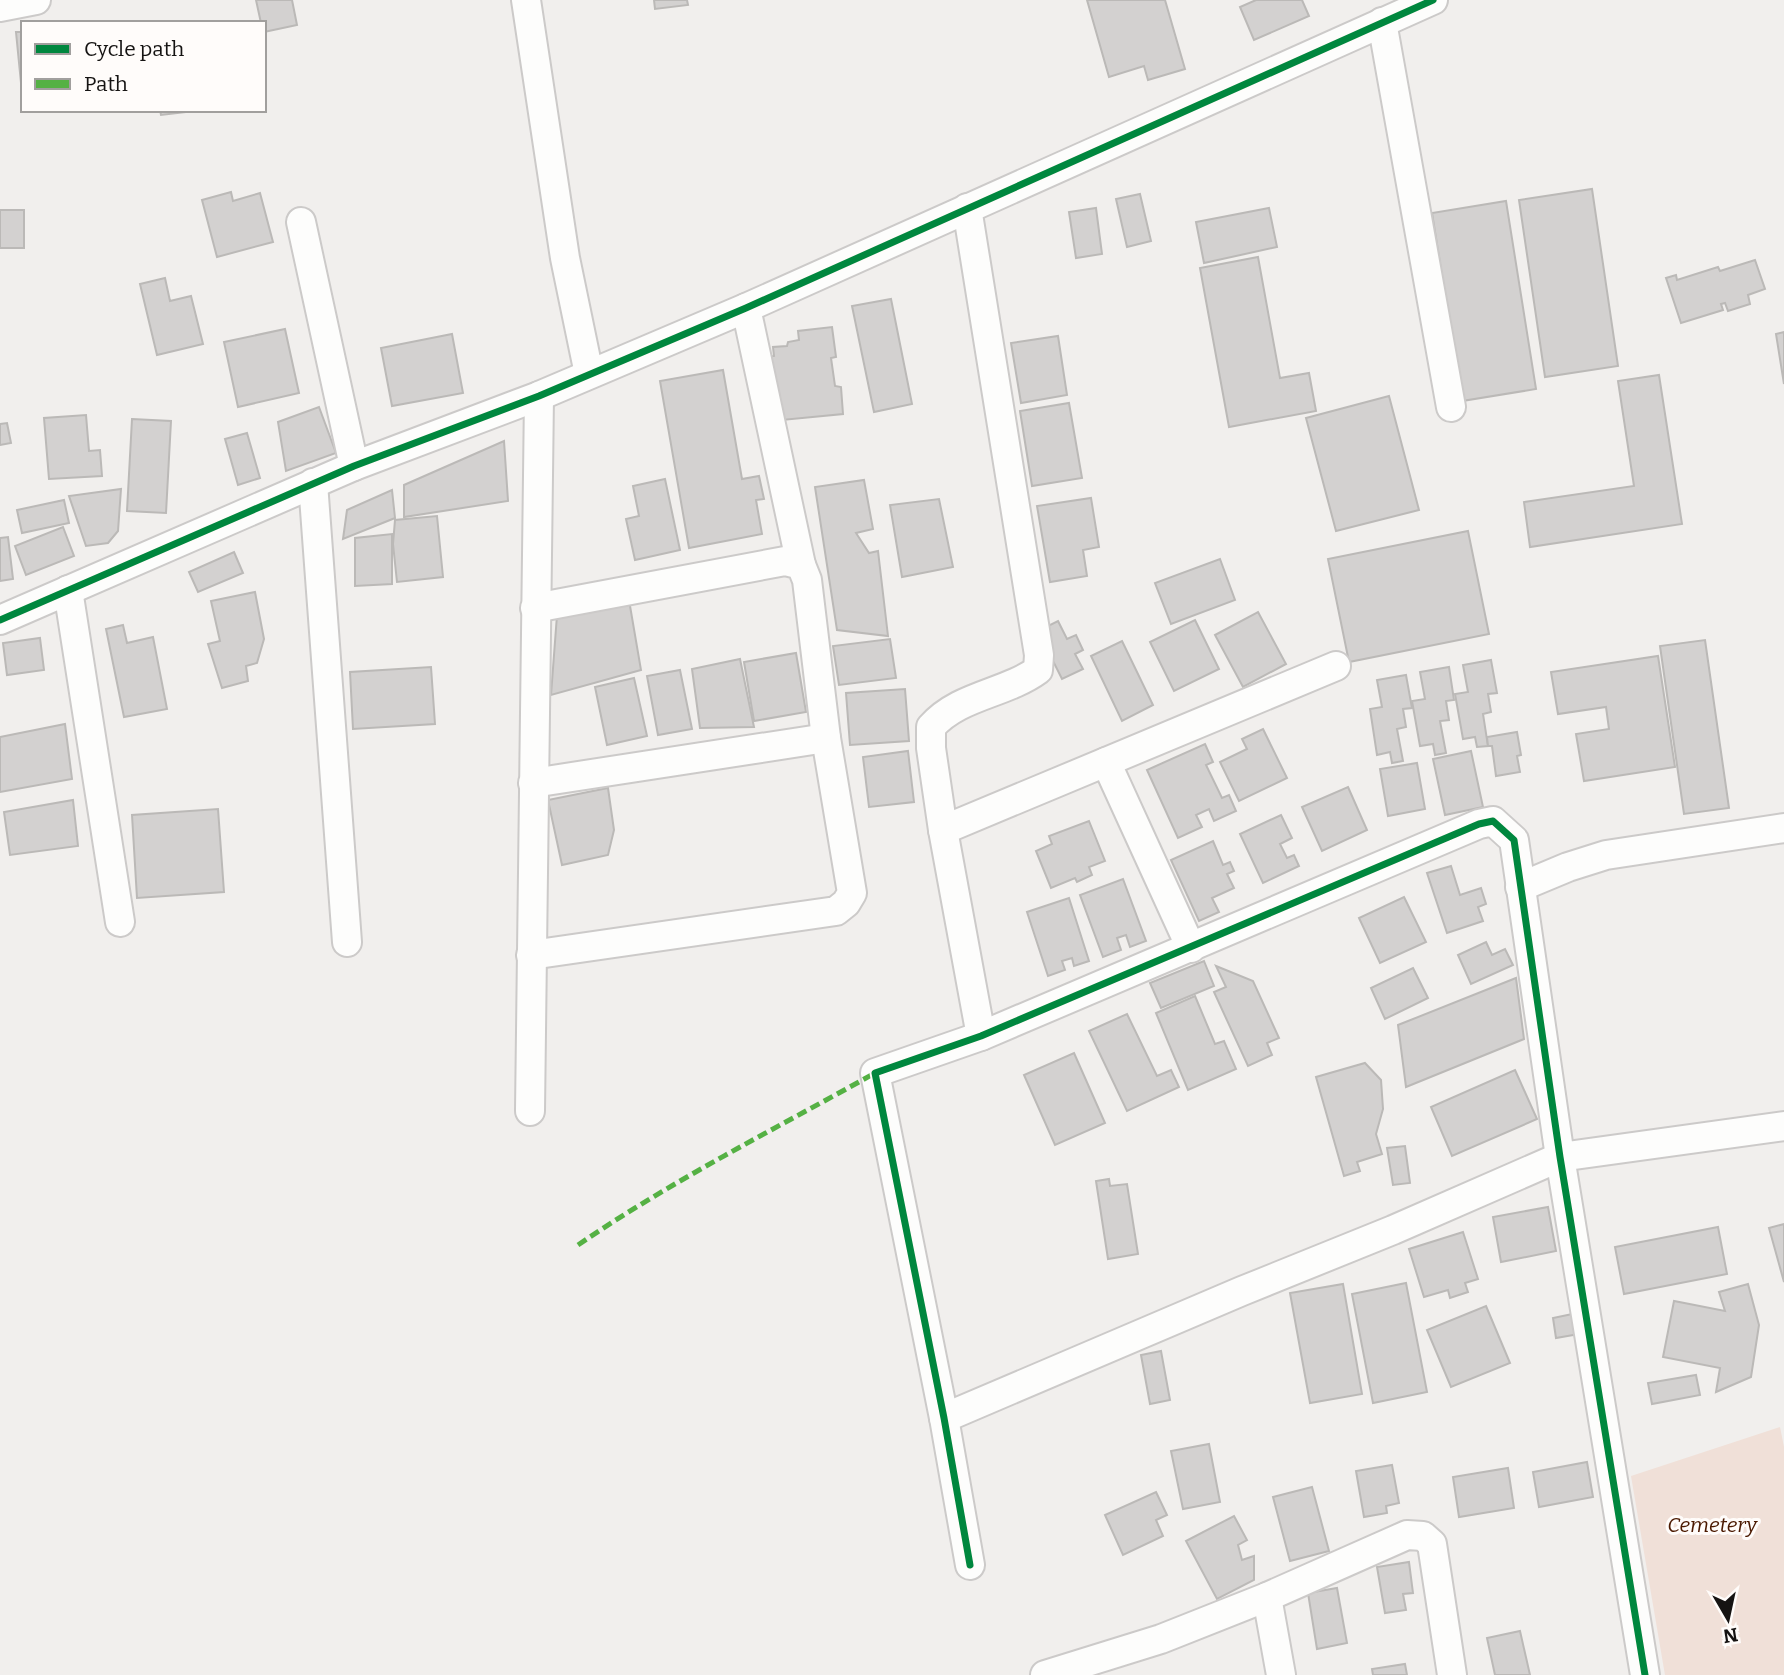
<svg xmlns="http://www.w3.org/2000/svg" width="1784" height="1675" viewBox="0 0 1784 1675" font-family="Bitter,serif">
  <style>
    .green { fill: #f0e0d8 }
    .building { fill: #d3d1d0; stroke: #bbb9b7; stroke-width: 2 }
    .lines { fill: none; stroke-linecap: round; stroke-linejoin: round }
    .minor-casing { stroke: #cccac9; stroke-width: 32 }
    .minor { stroke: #fdfdfc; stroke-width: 28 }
    .quiet { stroke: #55b144; stroke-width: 5; stroke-dasharray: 10 5; stroke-linecap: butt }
    .cycleway-casing { stroke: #fffcfa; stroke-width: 11 }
    .cycleway { stroke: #00873e; stroke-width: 7 }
    .labels { text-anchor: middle; stroke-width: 6; stroke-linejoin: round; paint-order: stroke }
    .park-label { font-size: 21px; font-style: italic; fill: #4b1900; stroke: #fffcfa }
  </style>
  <rect width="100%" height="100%" fill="#f1efed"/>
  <path class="green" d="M1780,1427L1784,1447V1675H1665L1631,1476Z"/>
  <g class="building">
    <path d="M256,0H292L297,25L264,32V23H261Z"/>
    <path d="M654,0H687L688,5L655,9Z"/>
    <path d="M1087,0H1165L1185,69L1148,80L1144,66L1109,77Z"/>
    <path d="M1256,0H1302L1309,16L1254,40L1240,7Z"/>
    <path d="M16,32H23V82L21,83Z"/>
    <path d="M160,110H203L161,115Z"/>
    <path d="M1592,189L1618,366L1545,377L1519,200Z"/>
    <path d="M231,192L233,201L260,193L273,242L217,257L202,200Z"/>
    <path d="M1140,194L1151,241L1127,247L1116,199Z"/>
    <path d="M1506,201L1536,389L1462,401L1432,213Z"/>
    <path d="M1096,208L1102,254L1076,258L1069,212Z"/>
    <path d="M1269,208L1277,247L1204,263L1196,222Z"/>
    <rect x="0" y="210" width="24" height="38"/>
    <path d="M1258,257L1280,378L1309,373L1316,411L1229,427L1200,268Z"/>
    <path d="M1755,260L1765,289L1748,295L1750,304L1728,311L1725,303L1721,304L1723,310L1681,323L1666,278L1676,275L1677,280L1718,267L1720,271Z"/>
    <path d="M165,278L170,301L191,296L203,344L157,355L140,284Z"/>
    <path d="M891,299L912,404L874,412L852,306Z"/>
    <path d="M832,327L836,357L831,358L835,386L841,387L843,414L782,420L767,357L774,356L773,347L787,346L788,342L799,340L798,331Z"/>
    <path d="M285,329L299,393L238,407L224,342Z"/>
    <path d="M1784,332V384L1776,334Z"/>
    <path d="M452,334L463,393L392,406L381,348Z"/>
    <path d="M1058,336L1067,395L1021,403L1011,343Z"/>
    <path d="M723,370L742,479L759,476L764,499L756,500L762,534L689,548L660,381Z"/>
    <path d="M1659,375L1682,524L1530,547L1524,502L1634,486L1618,381Z"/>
    <path d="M1389,396L1419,510L1336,531L1306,418Z"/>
    <path d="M1069,403L1082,478L1032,486L1020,411Z"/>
    <path d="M319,407L336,453L286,471L278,422Z"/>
    <path d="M86,415L89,451L100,450L102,476L49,479L44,418Z"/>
    <path d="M132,419L171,421L166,513L127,511Z"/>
    <path d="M7,423L11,443L0,445V424Z"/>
    <path d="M247,433L260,478L238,485L225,439Z"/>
    <path d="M504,441L508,501L404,517V485Z"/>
    <path d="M665,479L680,550L635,560L626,519L639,516L633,486Z"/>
    <path d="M864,480L873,529L856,533L869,553L878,551L888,636L837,630L815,487Z"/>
    <path d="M121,489L118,531L108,543L86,546L69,496Z"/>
    <path d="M392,490L395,518L343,539L347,510Z"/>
    <path d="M1091,498L1099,547L1083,550L1087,576L1050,582L1037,506Z"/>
    <path d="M939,499L953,567L902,577L890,505Z"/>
    <path d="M64,500L69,523L22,533L17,510Z"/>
    <path d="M437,516L443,577L397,582L393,544L395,520Z"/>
    <path d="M63,527L74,556L26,575L15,546Z"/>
    <path d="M1468,531L1489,634L1349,662L1328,559Z"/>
    <path d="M392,534V584L355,586V538Z"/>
    <path d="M8,537L13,579L0,581V538Z"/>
    <path d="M234,552L243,573L198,592L189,572Z"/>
    <path d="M1220,559L1235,600L1171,624L1155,583Z"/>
    <path d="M255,592L264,639L257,663L246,666L248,681L222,688L208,644L220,641L211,601Z"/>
    <path d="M629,600L641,670L551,695L557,615Z"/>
    <path d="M1258,612L1286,664L1243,687L1215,635Z"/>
    <path d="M1195,620L1219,669L1174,691L1150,642Z"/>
    <path d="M1058,621L1067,639L1076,635L1083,650L1075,654L1083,669L1062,679L1038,631Z"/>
    <path d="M123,625L127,643L153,637L167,709L124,717L106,629Z"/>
    <path d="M40,638L44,670L7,675L3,643Z"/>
    <path d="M890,639L896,678L839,685L833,646Z"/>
    <path d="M1705,640L1729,808L1684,814L1660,646Z"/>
    <path d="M1122,641L1153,705L1122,721L1091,656Z"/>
    <path d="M796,653L806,712L754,721L744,662Z"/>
    <path d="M1658,656L1675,767L1584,781L1576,734L1609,729L1606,707L1558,714L1551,672Z"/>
    <path d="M740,659L754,727L700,728L692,669Z"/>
    <path d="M1491,660L1497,693L1488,694L1491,712L1483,714L1488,746L1477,747L1475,737L1463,739L1455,694L1468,692L1463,665Z"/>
    <path d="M431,667L435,724L353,729L350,672Z"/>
    <path d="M1449,667L1454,700L1446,701L1449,720L1440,721L1446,753L1435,755L1433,744L1420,746L1412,701L1425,699L1420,672Z"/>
    <path d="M680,670L692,729L658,735L647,676Z"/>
    <path d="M1406,675L1412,708L1403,709L1406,727L1397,729L1403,761L1392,763L1390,752L1377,755L1370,709L1382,707L1377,680Z"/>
    <path d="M634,678L647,736L607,745L595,687Z"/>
    <path d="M905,689L909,741L850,745L846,693Z"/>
    <path d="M65,724L72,779L0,792V737Z"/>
    <path d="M1263,729L1287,778L1239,801L1220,762L1247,749L1242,739Z"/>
    <path d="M1517,732L1521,755L1517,756L1520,772L1496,776L1492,746H1488L1487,737Z"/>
    <path d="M1205,744L1213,762L1206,765L1222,798L1229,795L1236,811L1214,821L1209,809L1196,815L1202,827L1178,838L1147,770Z"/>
    <path d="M908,751L914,802L869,807L863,757Z"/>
    <path d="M1471,751L1483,807L1445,815L1433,759Z"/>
    <path d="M1417,763L1425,809L1388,816L1380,769Z"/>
    <path d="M1348,787L1367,830L1322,851L1302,807Z"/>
    <path d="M608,788L614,830L608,855L562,865L548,800Z"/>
    <path d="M73,800L78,846L10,855L4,812Z"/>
    <path d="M218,809L224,892L137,898L132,815Z"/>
    <path d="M1281,815L1292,838L1280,844L1287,858L1294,855L1299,866L1263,883L1240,834Z"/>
    <path d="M1089,821L1105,861L1089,867L1092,875L1077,882L1075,878L1051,888L1036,851L1052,844L1049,836Z"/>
    <path d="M1213,841L1223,865L1230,862L1234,871L1227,874L1234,888L1212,898L1219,912L1199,921L1171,860Z"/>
    <path d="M1451,866L1460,895L1481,888L1486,904L1478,907L1483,921L1447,933L1427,873Z"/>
    <path d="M1123,879L1146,941L1130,947L1126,935L1117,938L1121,950L1103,957L1080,895Z"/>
    <path d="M1404,897L1426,942L1380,963L1359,918Z"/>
    <path d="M1069,898L1089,961L1074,966L1072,958L1062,961L1065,970L1048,976L1027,912Z"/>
    <path d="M1486,942L1492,955L1505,949L1513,965L1471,984L1458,955Z"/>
    <path d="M1204,961L1214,986L1161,1008L1150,983Z"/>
    <path d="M1216,966L1253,981L1279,1038L1267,1043L1272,1055L1248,1066L1214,992L1226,987Z"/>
    <path d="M1413,968L1428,998L1385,1019L1371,988Z"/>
    <path d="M1516,978L1524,1039L1406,1087L1398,1025Z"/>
    <path d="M1195,996L1215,1044L1224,1041L1236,1069L1188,1090L1156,1013Z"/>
    <path d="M1127,1014L1157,1076L1171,1070L1179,1087L1127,1111L1089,1031Z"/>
    <path d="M1074,1053L1105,1123L1055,1145L1024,1075Z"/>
    <path d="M1365,1063L1381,1080L1383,1109L1376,1134L1382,1154L1357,1162L1360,1171L1344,1176L1316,1077Z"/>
    <path d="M1515,1070L1537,1119L1452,1156L1431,1107Z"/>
    <path d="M1405,1146L1410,1183L1393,1185L1387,1148Z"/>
    <path d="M1109,1179L1110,1186L1127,1184L1138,1254L1108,1259L1096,1181Z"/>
    <path d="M1548,1207L1556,1251L1501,1262L1493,1217Z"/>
    <path d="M1784,1224V1282L1769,1228Z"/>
    <path d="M1718,1227L1727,1274L1624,1294L1615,1247Z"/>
    <path d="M1463,1232L1478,1279L1465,1283L1468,1292L1450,1298L1448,1290L1424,1297L1409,1249Z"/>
    <path d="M1406,1283L1427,1392L1373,1403L1352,1294Z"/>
    <path d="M1343,1284L1362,1394L1310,1403L1290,1293Z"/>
    <path d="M1748,1284L1759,1325L1751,1377L1716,1392L1720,1368L1663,1357L1674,1301L1725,1311L1719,1292Z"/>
    <path d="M1486,1306L1510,1363L1451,1387L1427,1330Z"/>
    <path d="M1582,1312L1585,1333L1556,1338L1553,1318Z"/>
    <path d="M1161,1351L1170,1400L1150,1404L1141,1355Z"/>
    <path d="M1696,1375L1700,1395L1652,1404L1648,1383Z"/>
    <path d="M1209,1444L1220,1502L1183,1509L1171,1451Z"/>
    <path d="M1587,1462L1593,1497L1539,1507L1533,1472Z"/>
    <path d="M1392,1465L1399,1503L1386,1506L1387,1513L1364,1517L1356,1471Z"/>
    <path d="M1508,1468L1514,1508L1459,1517L1453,1477Z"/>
    <path d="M1312,1487L1329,1551L1290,1561L1273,1497Z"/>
    <path d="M1156,1492L1167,1515L1156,1520L1163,1536L1123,1555L1105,1515Z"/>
    <path d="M1234,1516L1247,1540L1238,1545L1242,1560L1254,1556V1580L1217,1599L1186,1541Z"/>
    <path d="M1409,1562L1413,1593L1403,1594L1406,1610L1385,1613L1377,1567Z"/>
    <path d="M1337,1588L1347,1643L1317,1649L1308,1593Z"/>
    <path d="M1520,1631L1530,1675H1495L1487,1638Z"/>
    <path d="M1405,1664L1407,1675H1373L1372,1669Z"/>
  </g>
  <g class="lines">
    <defs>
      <g id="minor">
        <path d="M526,0L565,258L589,374"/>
        <path d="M0,7L36,0"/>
        <path d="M1382,22L1451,407"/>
        <path d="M967,208L1039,655L1038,670C1005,694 959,695 931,727V748L943,830L981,1036"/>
        <path d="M301,222L354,466"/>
        <path d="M746,308L801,565"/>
        <path d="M313,483L347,942"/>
        <path d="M68,590L120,922"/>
        <path d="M0,620L354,466L539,396L746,308L1433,0"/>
        <path d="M1106,762L1191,948"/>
        <path d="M533,783L826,738"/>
        <path d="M943,830L1336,666"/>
        <path d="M1520,887L1568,867L1606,855L1784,828"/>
        <path d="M531,955L836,911L846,903L852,893L826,738L807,580L801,565L785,561L535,608"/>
        <path d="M530,1111L539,396"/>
        <path d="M944,1418L1242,1291L1393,1230L1560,1157L1784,1126"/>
        <path d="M970,1565L944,1418L875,1073L981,1036L1479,824L1493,821L1514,840L1560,1157L1645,1675"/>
        <path d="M1267,1597L1281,1675"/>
        <path d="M1045,1675L1161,1639L1267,1597L1407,1535L1423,1536L1432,1544L1452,1675"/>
      </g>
    </defs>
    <use href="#minor" class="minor-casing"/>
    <use href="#minor" class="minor"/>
    <path class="quiet" d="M578,1245C673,1180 775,1129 875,1073"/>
    <defs>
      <g id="cycleway">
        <path d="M0,620L354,466L539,396L746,308L1433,0"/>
        <path d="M970,1565L944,1418L875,1073L981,1036L1479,824L1493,821L1514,840L1560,1157L1645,1675"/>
      </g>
    </defs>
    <use href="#cycleway" class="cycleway-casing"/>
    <use href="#cycleway" class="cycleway"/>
  </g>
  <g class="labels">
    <g class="park-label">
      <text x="1712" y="1532">Cemetery</text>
    </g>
  </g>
  <rect x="21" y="21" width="245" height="91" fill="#fffcfa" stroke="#a19f9d" stroke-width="2"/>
  <rect x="35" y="44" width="35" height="10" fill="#00873e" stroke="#a19f9d" stroke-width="2"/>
  <text x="84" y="56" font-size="21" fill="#151312">Cycle path</text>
  <rect x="35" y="79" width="35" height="10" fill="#55b144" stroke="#a19f9d" stroke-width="2"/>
  <text x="84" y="91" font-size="21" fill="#151312">Path</text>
  <g transform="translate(1728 1619) rotate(171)" stroke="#fffcfa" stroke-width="5" paint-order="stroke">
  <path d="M0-5L12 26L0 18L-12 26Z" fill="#151312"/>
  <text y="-10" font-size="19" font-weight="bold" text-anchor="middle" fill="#151312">N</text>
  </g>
</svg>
